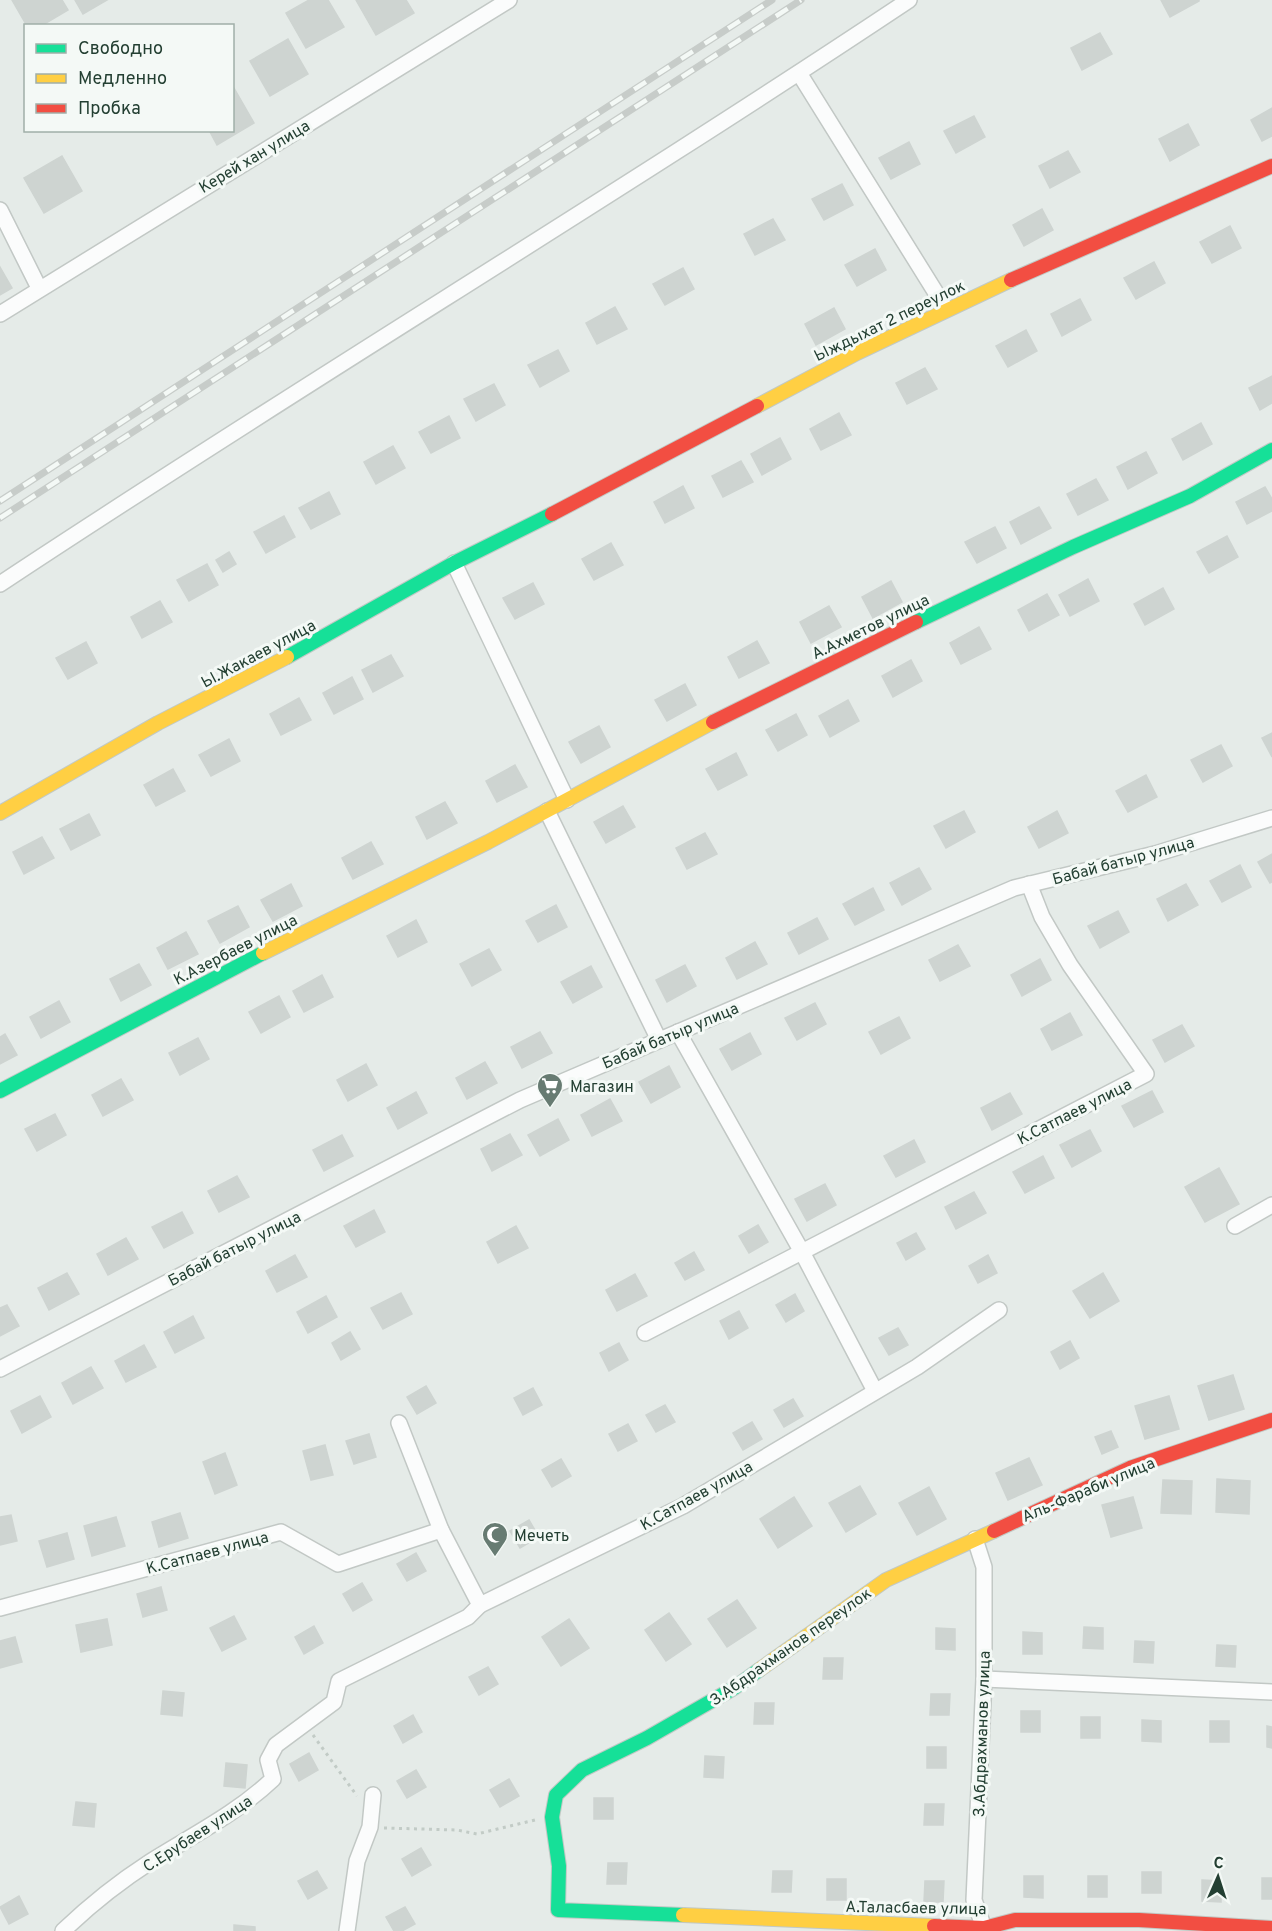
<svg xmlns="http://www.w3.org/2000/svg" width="1272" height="1931" viewBox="0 0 1272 1931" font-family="Overpass,sans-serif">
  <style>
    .building { fill: #ced4d1; stroke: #ced4d1; stroke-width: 1.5 }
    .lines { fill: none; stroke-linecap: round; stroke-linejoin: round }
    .street-casing { stroke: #c2c8c5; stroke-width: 18 }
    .fast-casing { stroke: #c1c9c5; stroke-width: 16 }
    .slow-casing { stroke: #c1c9c5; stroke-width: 16 }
    .jam-casing { stroke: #c1c9c5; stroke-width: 16 }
    .path { stroke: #c2cbc6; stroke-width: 3; stroke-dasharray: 3 4.5; stroke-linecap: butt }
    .street { stroke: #fbfcfc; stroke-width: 15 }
    .fast { stroke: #16e098; stroke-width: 14 }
    .slow { stroke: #ffcf43; stroke-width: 14 }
    .jam { stroke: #f24e42; stroke-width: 14 }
    .rail-casing { stroke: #c7ccc9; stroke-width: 7 }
    .rail { stroke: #f4f9f6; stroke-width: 4.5; stroke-dasharray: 14; stroke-linecap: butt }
    .labels { text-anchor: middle; stroke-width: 6; stroke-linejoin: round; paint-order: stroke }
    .street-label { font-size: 16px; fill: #233f32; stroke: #f4f9f6 }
    .poi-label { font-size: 16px; fill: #233f32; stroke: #f4f9f6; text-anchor: start }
  </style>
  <rect width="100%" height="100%" fill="#e5ebe8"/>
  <g class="building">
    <path d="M12,0H62L68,10L41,26H27Z"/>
    <path d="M75,0H107L83,14Z"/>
    <path d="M309,0H328L344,27L306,48L286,13Z"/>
    <path d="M356,0H406L414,13L376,35Z"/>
    <path d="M1161,0H1199V1L1170,17Z"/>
    <path d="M1100,33L1112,54L1082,70L1071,48Z"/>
    <path d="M288,39L308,74L270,96L250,61Z"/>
    <path d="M234,88L254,123L217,145L209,130H232Z"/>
    <path d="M1272,108V136L1262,141L1251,120Z"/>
    <path d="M974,116L985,137L956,153L944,131Z"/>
    <path d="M1188,124L1199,145L1170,161L1159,139Z"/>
    <path d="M909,142L920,164L891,179L879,158Z"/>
    <path d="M1068,151L1080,172L1050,188L1039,166Z"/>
    <path d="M62,156L82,191L44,213L24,178Z"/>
    <path d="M842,184L853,205L824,220L812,199Z"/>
    <path d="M1042,209L1053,230L1024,246L1013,225Z"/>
    <path d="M773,219L785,240L755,255L744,234Z"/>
    <path d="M1230,226L1241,248L1212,263L1200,242Z"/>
    <path d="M875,249L886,270L857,286L845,265Z"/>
    <path d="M1154,262L1165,283L1136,299L1124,278Z"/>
    <path d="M0,267L12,288L0,295Z"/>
    <path d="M683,268L694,289L665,305L653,284Z"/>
    <path d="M1080,299L1091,320L1062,336L1051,314Z"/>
    <path d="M615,307L627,329L597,344L586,323Z"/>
    <path d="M834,308L845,329L816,345L805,324Z"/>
    <path d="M1026,330L1037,351L1008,367L996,346Z"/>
    <path d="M558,350L569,371L540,387L528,365Z"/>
    <path d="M925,368L937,389L907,404L896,383Z"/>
    <path d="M1272,376V403L1260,410L1249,388Z"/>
    <path d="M494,384L505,405L476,421L464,399Z"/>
    <path d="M839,413L851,435L821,450L810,429Z"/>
    <path d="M449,416L460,438L431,453L419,432Z"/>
    <path d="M1201,423L1212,444L1183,460L1172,439Z"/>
    <path d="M780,438L791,459L762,475L751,454Z"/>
    <path d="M393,446L405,468L376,484L364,462Z"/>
    <path d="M1146,452L1157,473L1128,489L1117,467Z"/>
    <path d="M741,461L753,482L723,497L712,476Z"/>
    <path d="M1096,479L1108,500L1078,515L1067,494Z"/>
    <path d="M683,486L694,508L665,523L654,502Z"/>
    <path d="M1265,487L1272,499V511L1247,524L1236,502Z"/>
    <path d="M329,492L340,514L311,529L299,508Z"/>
    <path d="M1039,507L1051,528L1021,544L1010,522Z"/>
    <path d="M284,516L295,537L266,553L254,532Z"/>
    <path d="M995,527L1006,548L977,563L965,542Z"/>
    <path d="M1227,536L1238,557L1209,573L1197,552Z"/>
    <path d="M611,543L623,565L594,580L582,559Z"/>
    <path d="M229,552L236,564L223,572L216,560Z"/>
    <path d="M207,564L218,585L189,601L177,580Z"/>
    <path d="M1088,579L1099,601L1070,616L1059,595Z"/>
    <path d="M891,581L902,602L873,618L862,597Z"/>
    <path d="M533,583L544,604L515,619L503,598Z"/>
    <path d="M1163,588L1174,609L1145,625L1134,604Z"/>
    <path d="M1047,594L1059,615L1029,631L1018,610Z"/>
    <path d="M160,601L172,622L142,638L131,617Z"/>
    <path d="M829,606L841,627L811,643L800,622Z"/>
    <path d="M979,627L991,649L961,664L950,643Z"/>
    <path d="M757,641L769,663L739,678L728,657Z"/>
    <path d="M86,642L97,663L68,679L56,658Z"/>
    <path d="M391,655L403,676L373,692L362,670Z"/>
    <path d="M911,660L922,681L893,697L882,676Z"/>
    <path d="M352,677L363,699L334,714L323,693Z"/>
    <path d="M685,684L696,705L667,721L655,700Z"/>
    <path d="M299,698L311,720L281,735L270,714Z"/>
    <path d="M848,700L859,721L830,737L819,716Z"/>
    <path d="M796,714L807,735L778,751L766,730Z"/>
    <path d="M599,726L610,747L581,763L569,742Z"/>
    <path d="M1272,733V757L1262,738Z"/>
    <path d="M229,739L240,761L211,776L199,755Z"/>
    <path d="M1221,745L1232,766L1203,782L1191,760Z"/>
    <path d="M736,753L747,775L718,790L706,769Z"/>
    <path d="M515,765L527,787L497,802L486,781Z"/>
    <path d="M173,769L185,791L156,806L144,785Z"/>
    <path d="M1146,775L1157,797L1128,812L1116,791Z"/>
    <path d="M445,802L457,823L427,839L416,817Z"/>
    <path d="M623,806L635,827L606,843L594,822Z"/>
    <path d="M964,811L975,832L946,848L934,826Z"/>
    <path d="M1057,811L1068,833L1039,848L1028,827Z"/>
    <path d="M89,814L100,835L71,850L60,829Z"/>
    <path d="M705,833L717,854L687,869L676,848Z"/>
    <path d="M42,837L54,858L24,874L13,852Z"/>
    <path d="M371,842L383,864L353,879L342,858Z"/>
    <path d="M1272,854V882L1270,883L1258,862Z"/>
    <path d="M1240,865L1251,887L1222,902L1210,881Z"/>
    <path d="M919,868L931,889L902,905L890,883Z"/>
    <path d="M291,884L302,906L273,921L261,900Z"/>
    <path d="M1186,884L1198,905L1168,921L1157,899Z"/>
    <path d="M873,888L884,910L855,925L843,904Z"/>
    <path d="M556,905L567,927L538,942L526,921Z"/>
    <path d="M238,906L249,927L220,943L208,921Z"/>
    <path d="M1118,911L1129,932L1100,948L1088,926Z"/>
    <path d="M817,918L828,939L799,954L788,933Z"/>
    <path d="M416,920L427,942L398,957L387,936Z"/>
    <path d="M186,932L198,954L168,969L157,948Z"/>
    <path d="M755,942L767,964L737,979L726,958Z"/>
    <path d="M958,945L970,966L940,981L929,960Z"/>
    <path d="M489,949L501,970L472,986L460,964Z"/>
    <path d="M1040,959L1051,980L1022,996L1011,975Z"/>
    <path d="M139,964L151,985L121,1001L110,979Z"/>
    <path d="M685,965L696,986L667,1002L656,980Z"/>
    <path d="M591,966L602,987L573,1003L561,982Z"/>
    <path d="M322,975L333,997L304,1012L293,991Z"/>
    <path d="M279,996L290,1017L261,1033L249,1012Z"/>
    <path d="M59,1001L70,1022L41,1038L30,1017Z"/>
    <path d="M815,1003L826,1024L797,1040L785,1018Z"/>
    <path d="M1070,1013L1082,1035L1052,1050L1041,1029Z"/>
    <path d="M899,1017L910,1038L881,1054L869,1032Z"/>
    <path d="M1182,1025L1194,1046L1165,1062L1153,1040Z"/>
    <path d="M540,1032L552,1053L522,1068L511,1047Z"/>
    <path d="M750,1033L761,1054L732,1070L720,1049Z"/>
    <path d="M5,1034L17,1055L0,1064V1037Z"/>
    <path d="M198,1038L209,1059L180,1075L169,1053Z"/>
    <path d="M485,1062L497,1083L467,1099L456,1078Z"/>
    <path d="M366,1064L377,1085L348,1101L337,1080Z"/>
    <path d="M669,1066L680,1087L651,1103L639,1082Z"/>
    <path d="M121,1079L133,1100L103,1116L92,1095Z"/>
    <path d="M1152,1091L1163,1112L1134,1127L1122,1106Z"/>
    <path d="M416,1092L427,1113L398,1129L387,1108Z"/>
    <path d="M1010,1093L1022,1114L992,1130L981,1108Z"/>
    <path d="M610,1099L622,1121L592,1136L581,1115Z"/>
    <path d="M55,1114L66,1135L37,1151L25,1129Z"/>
    <path d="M558,1119L569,1140L540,1156L528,1135Z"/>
    <path d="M1090,1130L1101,1151L1072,1167L1060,1145Z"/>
    <path d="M510,1134L522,1155L492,1171L481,1149Z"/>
    <path d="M342,1135L353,1156L324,1171L313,1150Z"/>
    <path d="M914,1140L925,1162L896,1177L884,1156Z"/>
    <path d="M1043,1156L1054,1178L1025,1193L1013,1172Z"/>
    <path d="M1219,1168L1239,1204L1205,1222L1185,1187Z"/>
    <path d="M237,1176L249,1197L219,1212L208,1191Z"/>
    <path d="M825,1184L836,1205L807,1221L795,1199Z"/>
    <path d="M974,1192L986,1213L956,1229L945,1207Z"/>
    <path d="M374,1210L385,1232L356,1247L344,1226Z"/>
    <path d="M182,1212L193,1233L164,1248L152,1227Z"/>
    <path d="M758,1225L768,1242L749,1253L739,1236Z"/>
    <path d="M516,1226L528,1248L498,1263L487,1242Z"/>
    <path d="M916,1233L925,1249L906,1260L897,1243Z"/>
    <path d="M126,1238L138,1259L108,1275L97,1254Z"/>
    <path d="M694,1252L704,1270L685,1280L675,1263Z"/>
    <path d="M295,1255L307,1277L277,1292L266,1271Z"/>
    <path d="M988,1255L997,1273L978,1283L969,1266Z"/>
    <path d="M67,1273L79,1294L49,1310L38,1288Z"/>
    <path d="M1103,1273L1119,1301L1090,1318L1073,1291Z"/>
    <path d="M635,1274L647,1296L617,1311L606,1290Z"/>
    <path d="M401,1293L412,1314L383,1329L371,1308Z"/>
    <path d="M795,1294L804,1311L786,1322L776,1305Z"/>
    <path d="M326,1296L337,1317L308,1333L297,1312Z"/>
    <path d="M7,1305L19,1326L0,1336V1308Z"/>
    <path d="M739,1311L748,1328L729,1339L720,1321Z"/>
    <path d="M193,1316L204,1338L175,1353L164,1332Z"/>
    <path d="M898,1328L908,1345L889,1355L879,1338Z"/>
    <path d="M350,1332L360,1349L341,1360L332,1343Z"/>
    <path d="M1070,1341L1079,1358L1060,1369L1051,1352Z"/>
    <path d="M619,1343L628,1360L609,1371L600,1353Z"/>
    <path d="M144,1345L156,1367L126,1382L115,1361Z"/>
    <path d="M91,1367L103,1388L73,1404L62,1383Z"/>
    <path d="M1233,1375L1244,1409L1209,1420L1198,1386Z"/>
    <path d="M426,1386L436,1403L417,1414L407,1397Z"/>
    <path d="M533,1388L542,1405L523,1415L514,1398Z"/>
    <path d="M40,1396L51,1417L22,1433L11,1411Z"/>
    <path d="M1169,1396L1179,1429L1145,1439L1135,1406Z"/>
    <path d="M793,1399L803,1416L784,1427L774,1410Z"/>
    <path d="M665,1405L675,1422L656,1432L646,1415Z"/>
    <path d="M752,1422L762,1439L743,1450L733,1433Z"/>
    <path d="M628,1424L637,1441L618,1451L609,1434Z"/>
    <path d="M1111,1431L1118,1447L1102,1454L1095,1437Z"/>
    <path d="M369,1434L376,1457L354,1464L346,1441Z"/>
    <path d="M325,1445L333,1475L311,1480L303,1451Z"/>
    <path d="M225,1453L237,1485L215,1494L203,1462Z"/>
    <path d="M1029,1458L1042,1485L1008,1500L996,1473Z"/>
    <path d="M561,1459L571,1476L552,1487L542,1470Z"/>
    <path d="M1217,1479L1250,1481L1249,1514L1216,1512Z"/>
    <path d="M1163,1480L1192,1481L1191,1514L1161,1513Z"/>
    <path d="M860,1486L876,1514L846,1532L829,1503Z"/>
    <path d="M929,1487L946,1519L917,1535L899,1503Z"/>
    <path d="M794,1497L812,1526L778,1548L760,1519Z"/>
    <path d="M1133,1497L1142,1528L1111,1537L1102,1505Z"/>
    <path d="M180,1513L188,1538L159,1547L152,1522Z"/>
    <path d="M11,1515L17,1541L0,1545V1517Z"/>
    <path d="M116,1517L125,1546L92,1556L84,1526Z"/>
    <path d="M529,1520L539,1537L520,1548L510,1531Z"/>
    <path d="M67,1533L74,1559L47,1567L39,1541Z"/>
    <path d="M416,1553L426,1571L407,1581L397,1564Z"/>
    <path d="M362,1583L372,1600L353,1611L343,1594Z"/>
    <path d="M161,1587L167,1610L143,1617L137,1594Z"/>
    <path d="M737,1600L756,1628L727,1647L708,1619Z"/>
    <path d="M669,1613L691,1644L666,1661L645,1630Z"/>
    <path d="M234,1616L246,1639L222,1651L210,1628Z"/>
    <path d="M107,1619L112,1645L81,1652L76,1625Z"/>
    <path d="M569,1619L589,1648L561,1666L542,1637Z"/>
    <path d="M314,1626L323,1643L304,1654L295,1637Z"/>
    <path d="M1084,1627L1103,1628V1649L1083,1648Z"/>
    <path d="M936,1628L955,1629V1650L936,1649Z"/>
    <path d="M1023,1632L1042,1633V1654H1023Z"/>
    <path d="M15,1637L22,1662L0,1668V1641Z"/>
    <path d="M1135,1641L1154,1642L1153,1663L1134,1662Z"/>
    <path d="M1217,1645L1236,1646L1235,1667L1216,1666Z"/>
    <path d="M824,1658H843L842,1679H823Z"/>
    <path d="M488,1667L498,1684L479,1695L469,1677Z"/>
    <path d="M163,1691L184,1693L182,1716L161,1714Z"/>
    <path d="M931,1694H950L949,1715H930Z"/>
    <path d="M755,1703H774L773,1724H754Z"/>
    <rect x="1021" y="1711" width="19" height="21"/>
    <path d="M413,1715L422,1732L403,1743L394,1726Z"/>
    <rect x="1081" y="1717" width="19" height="21"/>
    <path d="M1142,1720L1161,1721V1742L1142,1741Z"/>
    <rect x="1210" y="1721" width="19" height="21"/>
    <path d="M1267,1726L1272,1727V1748L1267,1747Z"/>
    <rect x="927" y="1747" width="19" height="21"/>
    <path d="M309,1753L318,1770L299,1781L290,1764Z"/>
    <path d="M705,1756L724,1757L723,1778L704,1777Z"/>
    <path d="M226,1763L247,1765L245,1788L224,1786Z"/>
    <path d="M416,1770L426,1787L407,1798L397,1781Z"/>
    <path d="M509,1779L519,1796L500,1807L490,1790Z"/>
    <rect x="594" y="1798" width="19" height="21"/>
    <path d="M76,1802L96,1804L94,1827L73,1825Z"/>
    <path d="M925,1804H944L943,1825H924Z"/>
    <path d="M421,1848L431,1865L412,1876L402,1859Z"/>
    <path d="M608,1863H627L626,1884H607Z"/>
    <path d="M317,1871L327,1888L308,1899L298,1881Z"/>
    <path d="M773,1871H792L791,1892H772Z"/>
    <rect x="1142" y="1872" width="19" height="21"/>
    <path d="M1024,1876H1043V1898L1024,1897Z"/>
    <rect x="1088" y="1876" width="19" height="21"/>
    <rect x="1262" y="1878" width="10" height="21"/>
    <rect x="827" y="1879" width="19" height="21"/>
    <path d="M1202,1880L1221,1881V1902L1202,1901Z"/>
    <path d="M925,1881H944L943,1902H924Z"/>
    <path d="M19,1896L28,1914L9,1924L0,1907Z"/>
    <path d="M405,1907L415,1924L402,1931H394L386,1917Z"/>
    <path d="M234,1925L255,1927V1931H234Z"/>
  </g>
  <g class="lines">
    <defs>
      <g id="street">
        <path d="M799,73L946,309"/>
        <path d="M0,210L39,288"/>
        <path d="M0,314L509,0"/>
        <path d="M454,563L567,800"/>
        <path d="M0,584C300,385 609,200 909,0"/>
        <path d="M547,811L659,1040"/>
        <path d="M678,1032L802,1252L875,1391"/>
        <path d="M1235,1226L1272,1205"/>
        <path d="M645,1333L1146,1074L1070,965L1042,917L1029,884"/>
        <path d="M0,1369L520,1100L1014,888L1155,854L1272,818"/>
        <path d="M399,1423L441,1530"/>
        <path d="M975,1539L984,1567V1679L974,1900L984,1928"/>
        <path d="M0,1608L281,1532L338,1564L441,1530L480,1605L683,1506L917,1367L999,1310"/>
        <path d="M984,1679L1272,1692"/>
        <path d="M63,1931C90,1905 119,1882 150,1862C193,1835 236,1814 273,1779L268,1760L276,1745L334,1702L339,1681L468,1617L480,1605"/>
        <path d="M347,1931L357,1861L370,1827L373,1795"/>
      </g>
      <g id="fast">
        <path d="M916,622L1073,547L1190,496L1272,450"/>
        <path d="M287,657L454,563L552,514"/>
        <path d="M0,1091L263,953"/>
        <path d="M683,1915L558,1910L559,1866L552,1817L556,1795L582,1770L647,1738L734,1688L759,1670"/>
      </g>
      <g id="slow">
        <path d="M757,406L857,353L1011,280"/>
        <path d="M0,813L158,723L287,657"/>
        <path d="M263,953L488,842L713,722"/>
        <path d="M759,1670L886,1580L994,1531"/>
        <path d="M683,1915L934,1926"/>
      </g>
      <g id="jam">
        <path d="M1011,280L1272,166"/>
        <path d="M552,514L757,406"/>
        <path d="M713,722L916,622"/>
        <path d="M994,1531L1130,1468L1272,1420"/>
        <path d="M934,1926L984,1928L1015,1920H1139L1272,1928"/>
      </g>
    </defs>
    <use href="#street" class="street-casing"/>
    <use href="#fast" class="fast-casing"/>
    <use href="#slow" class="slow-casing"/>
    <use href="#jam" class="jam-casing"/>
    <g class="path">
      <path d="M313,1735L357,1796"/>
      <path d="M384,1828L457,1830L477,1834L535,1820"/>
    </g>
    <use href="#street" class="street"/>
    <use href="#fast" class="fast"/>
    <use href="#slow" class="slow"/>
    <use href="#jam" class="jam"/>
    <defs>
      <g id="rail">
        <path d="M0,501L772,0"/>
        <path d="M0,518L801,0"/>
      </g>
    </defs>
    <use href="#rail" class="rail-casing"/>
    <use href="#rail" class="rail"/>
  </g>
  <defs>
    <symbol id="supermarket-pin" viewBox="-11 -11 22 30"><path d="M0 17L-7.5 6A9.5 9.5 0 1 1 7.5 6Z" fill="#677b72" stroke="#f4f9f6"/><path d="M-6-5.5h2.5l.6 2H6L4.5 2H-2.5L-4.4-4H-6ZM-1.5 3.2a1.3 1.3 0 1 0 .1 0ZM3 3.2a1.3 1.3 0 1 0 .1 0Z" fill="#fff"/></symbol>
    <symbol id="mosque-pin" viewBox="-11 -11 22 30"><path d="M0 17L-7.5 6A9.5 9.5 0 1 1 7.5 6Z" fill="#677b72" stroke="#f4f9f6"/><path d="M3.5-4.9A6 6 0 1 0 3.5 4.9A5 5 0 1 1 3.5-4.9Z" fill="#fff"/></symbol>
  </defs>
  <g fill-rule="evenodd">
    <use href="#supermarket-pin" x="535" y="1071" width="30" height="40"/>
    <use href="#mosque-pin" x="480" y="1520" width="30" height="40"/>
  </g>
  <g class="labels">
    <g class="street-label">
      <text transform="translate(254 156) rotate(-31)" y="6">Керей хан улица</text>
      <text transform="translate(889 320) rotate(-26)" y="6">Ыждыхат 2 переулок</text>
      <text transform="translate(870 626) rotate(-26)" y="6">А.Ахметов улица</text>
      <text transform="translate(258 653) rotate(-28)" y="6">Ы.Жакаев улица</text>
      <text transform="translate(1123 860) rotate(-15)" y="6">Бабай батыр улица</text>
      <text transform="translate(235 949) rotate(-27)" y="6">К.Азербаев улица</text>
      <text transform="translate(670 1035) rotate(-23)" y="6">Бабай батыр улица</text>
      <text transform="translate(1074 1111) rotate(-27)" y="6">К.Сатпаев улица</text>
      <text transform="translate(234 1248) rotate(-27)" y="6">Бабай батыр улица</text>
      <text transform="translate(1088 1489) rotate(-23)" y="6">Аль-Фараби улица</text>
      <text transform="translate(696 1495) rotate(-29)" y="6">К.Сатпаев улица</text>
      <text transform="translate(207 1552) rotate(-15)" y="6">К.Сатпаев улица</text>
      <text transform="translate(790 1646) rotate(-35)" y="6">З.Абдрахманов переулок</text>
      <text transform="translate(981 1734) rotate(-88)" y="6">З.Абдрахманов улица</text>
      <text transform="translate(197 1833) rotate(-33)" y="6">С.Ерубаев улица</text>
      <text transform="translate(916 1907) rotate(1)" y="6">А.Таласбаев улица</text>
    </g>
    <g class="poi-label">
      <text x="570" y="1092">Магазин</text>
      <text x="514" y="1541">Мечеть</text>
    </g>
  </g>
  <rect x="24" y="24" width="210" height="108" fill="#f4f9f6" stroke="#a0afa8" stroke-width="1.5"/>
  <rect x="36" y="44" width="30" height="9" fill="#16e098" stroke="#a0afa8" stroke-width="1.5"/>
  <text x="78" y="54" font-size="18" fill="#233f32">Свободно</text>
  <rect x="36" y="74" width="30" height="9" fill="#ffcf43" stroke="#a0afa8" stroke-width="1.5"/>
  <text x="78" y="84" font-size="18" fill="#233f32">Медленно</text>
  <rect x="36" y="104" width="30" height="9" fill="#f24e42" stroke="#a0afa8" stroke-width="1.5"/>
  <text x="78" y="114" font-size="18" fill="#233f32">Пробка</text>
  <g transform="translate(1218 1877) rotate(3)" stroke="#f4f9f6" stroke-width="4.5" paint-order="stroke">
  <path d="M0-4.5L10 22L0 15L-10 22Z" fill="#233f32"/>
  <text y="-9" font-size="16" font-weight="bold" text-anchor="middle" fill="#233f32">С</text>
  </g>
</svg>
